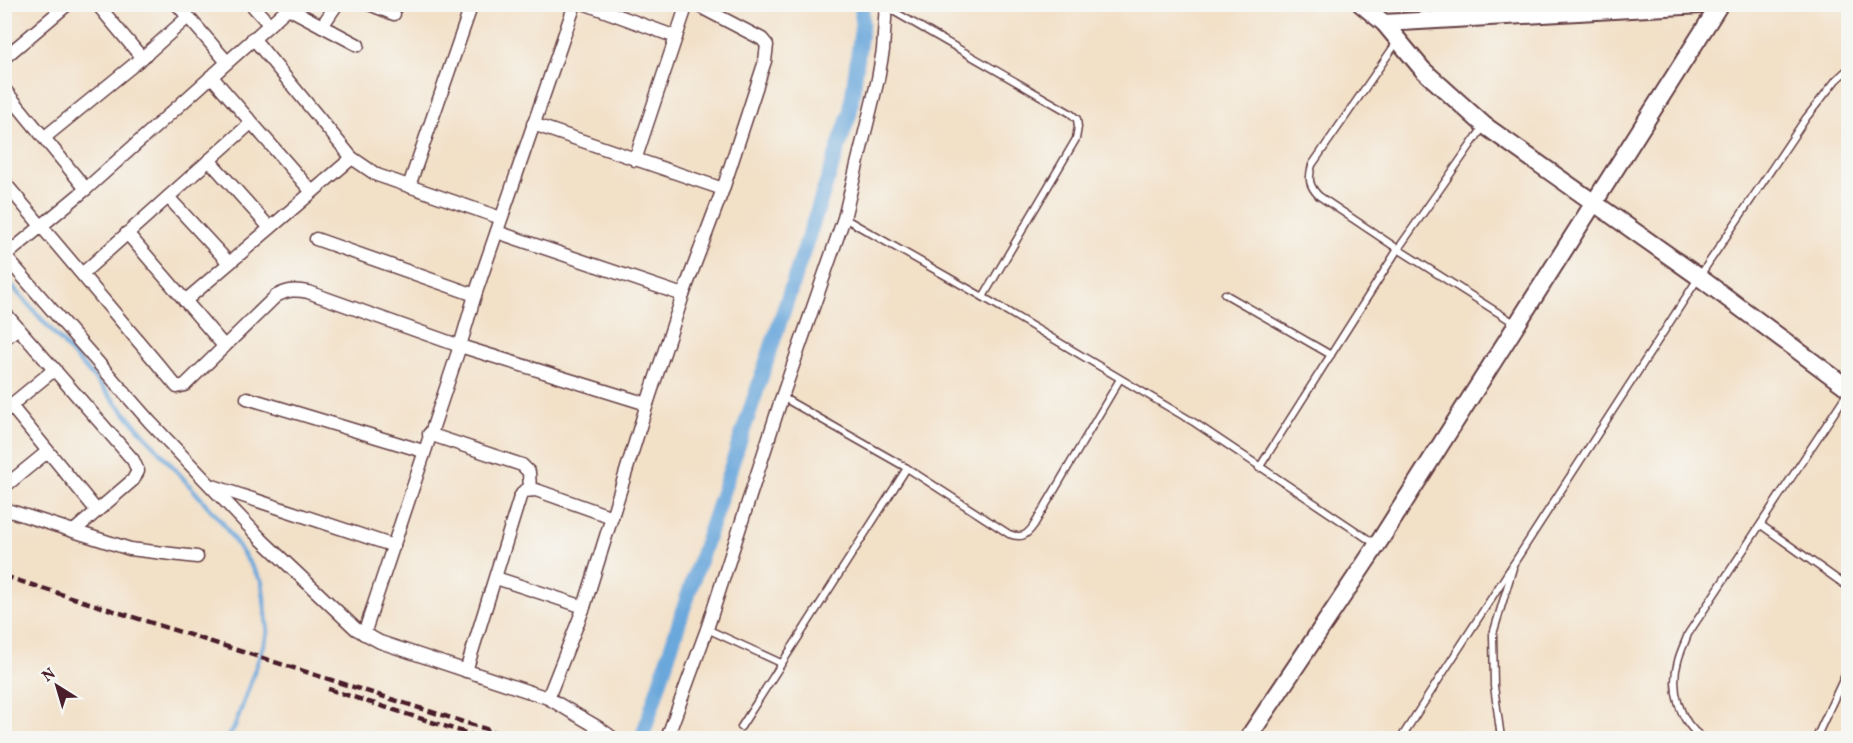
<svg xmlns="http://www.w3.org/2000/svg" width="1853" height="743" viewBox="0 0 1853 743" font-family="Vollkorn,serif">
  <style>
    .lines { fill: none; stroke-linecap: round; stroke-linejoin: round }
    .stream { stroke: #6aa7db; stroke-width: 4.5 }
    .canal { stroke: #6aa7db; stroke-width: 15 }
    .lane-casing { stroke: #633c42; stroke-width: 9 }
    .street-casing { stroke: #633c42; stroke-width: 15 }
    .secondary-casing { stroke: #633c42; stroke-width: 20 }
    .lane { stroke: #fff; stroke-width: 6 }
    .street { stroke: #fff; stroke-width: 12 }
    .secondary { stroke: #fff; stroke-width: 16 }
    .rail { stroke: #4a1f2b; stroke-width: 4.5; stroke-dasharray: 9 4.5; stroke-linecap: butt }
  </style>
  <rect width="100%" height="100%" fill="#f6f6f2"/>
  <filter id="ink" filterUnits="userSpaceOnUse"><feTurbulence type="fractalNoise" baseFrequency=".0167" numOctaves="2"/><feDisplacementMap in="SourceGraphic" scale="12" xChannelSelector="R" yChannelSelector="G"/><feConvolveMatrix kernelMatrix="1 2 1 2 8 2 1 2 1" color-interpolation-filters="sRGB"/></filter>
  <filter id="wash" filterUnits="userSpaceOnUse"><feTurbulence type="fractalNoise" baseFrequency=".008" numOctaves="4" result="noise"/><feDisplacementMap in="SourceGraphic" scale="24" xChannelSelector="R" yChannelSelector="G"/><feGaussianBlur stdDeviation="1.35" result="paint"/><feColorMatrix in="noise" values="0 0 0 0 0 0 0 0 0 0 0 0 0 0 0 0 0 1.4 0 .05"/><feComposite in="paint" operator="in"/></filter>
  <g filter="url(#wash)">
    <rect width="100%" height="100%" fill="#f2e0c7"/>
    <g class="lines">
      <path class="stream" d="M4,277L222,522L262,582L268,633L235,726L227,738"/>
      <path class="canal" d="M642,738L684,607L850,113L862,24V4"/>
    </g>
  </g>
  <g filter="url(#ink)">
    <g class="lines">
      <defs>
        <g id="lane">
          <path d="M886,7L1070,113L1077,119L1078,127L1076,139L983,297"/>
          <path d="M1425,20L1426,4"/>
          <path d="M1484,126L1398,249L1516,324"/>
          <path d="M844,218L983,297L1195,423L1377,545"/>
          <path d="M1225,294L1331,355"/>
          <path d="M782,397L907,468L1009,534C1022,539 1027,535 1034,525L1120,379"/>
          <path d="M1259,468L1398,249L1319,196C1309,186 1308,179 1312,165L1397,42"/>
          <path d="M1761,525L1848,587"/>
          <path d="M707,629L781,663"/>
          <path d="M741,727L907,468"/>
          <path d="M1401,738L1699,277L1806,118L1836,80L1848,69"/>
          <path d="M1501,738L1494,686L1493,634L1513,568"/>
          <path d="M1703,738C1679,722 1670,688 1678,661C1680,652 1685,643 1688,634L1848,392"/>
          <path d="M1816,738L1848,669"/>
        </g>
        <g id="street">
          <path d="M97,4L142,58"/>
          <path d="M177,4L227,62"/>
          <path d="M251,4L269,24"/>
          <path d="M369,4L394,14"/>
          <path d="M586,4L676,37"/>
          <path d="M322,26L337,4"/>
          <path d="M253,38L352,158L377,175L501,218"/>
          <path d="M4,58L68,4"/>
          <path d="M211,76L312,192"/>
          <path d="M4,89L86,189"/>
          <path d="M533,124L723,189"/>
          <path d="M45,137L142,58L188,17"/>
          <path d="M209,160L270,228"/>
          <path d="M635,160L687,4"/>
          <path d="M4,182L177,387L185,385L276,296C288,290 295,289 308,292L460,346L647,404"/>
          <path d="M409,186L472,4"/>
          <path d="M168,197L229,263"/>
          <path d="M497,232L683,295"/>
          <path d="M127,233L224,346"/>
          <path d="M316,239L475,295"/>
          <path d="M4,255L150,422L262,540L356,629L380,642L548,698L599,728L613,738"/>
          <path d="M4,257L86,189L288,8L358,45"/>
          <path d="M83,273L252,122"/>
          <path d="M185,301L352,158"/>
          <path d="M4,312L133,460L138,471L133,480L75,530"/>
          <path d="M4,339L18,328"/>
          <path d="M247,398L423,451"/>
          <path d="M11,406L97,511"/>
          <path d="M5,410L55,369"/>
          <path d="M429,434L522,465L529,472L530,490"/>
          <path d="M213,486L394,546"/>
          <path d="M4,487L47,452"/>
          <path d="M4,509L130,549L197,557"/>
          <path d="M496,578L584,607"/>
          <path d="M364,634L460,346L475,295L575,4"/>
          <path d="M466,671L520,497L524,491L536,490L612,517"/>
          <path d="M548,698L584,607L647,404L683,295L723,189L765,61L767,45L762,39L695,4"/>
          <path d="M667,738L707,629L782,397L844,218L878,79L883,50L886,4"/>
        </g>
        <g id="secondary">
          <path d="M1361,4L1384,23L1423,70L1484,125L1699,277L1848,388"/>
          <path d="M1384,23L1719,4"/>
          <path d="M1248,738L1377,545L1720,4"/>
        </g>
      </defs>
      <use href="#lane" class="lane-casing"/>
      <use href="#street" class="street-casing"/>
      <use href="#secondary" class="secondary-casing"/>
      <use href="#lane" class="lane"/>
      <use href="#street" class="street"/>
      <use href="#secondary" class="secondary"/>
      <g class="rail">
        <path d="M4,576L514,738"/>
        <path d="M328,689L482,738"/>
      </g>
    </g>
  </g>
  <rect width="1853" height="743" fill="none" stroke="#f6f6f2" stroke-width="24"/>
  <g transform="translate(57 686) rotate(323)" stroke="#f6f6f2" stroke-width="4.5" paint-order="stroke">
  <path d="M0-4.5L10 22L0 15L-10 22Z" fill="#4a1f2b"/>
  <text y="-9" font-size="16" font-weight="bold" text-anchor="middle" fill="#4a1f2b">N</text>
  </g>
</svg>
